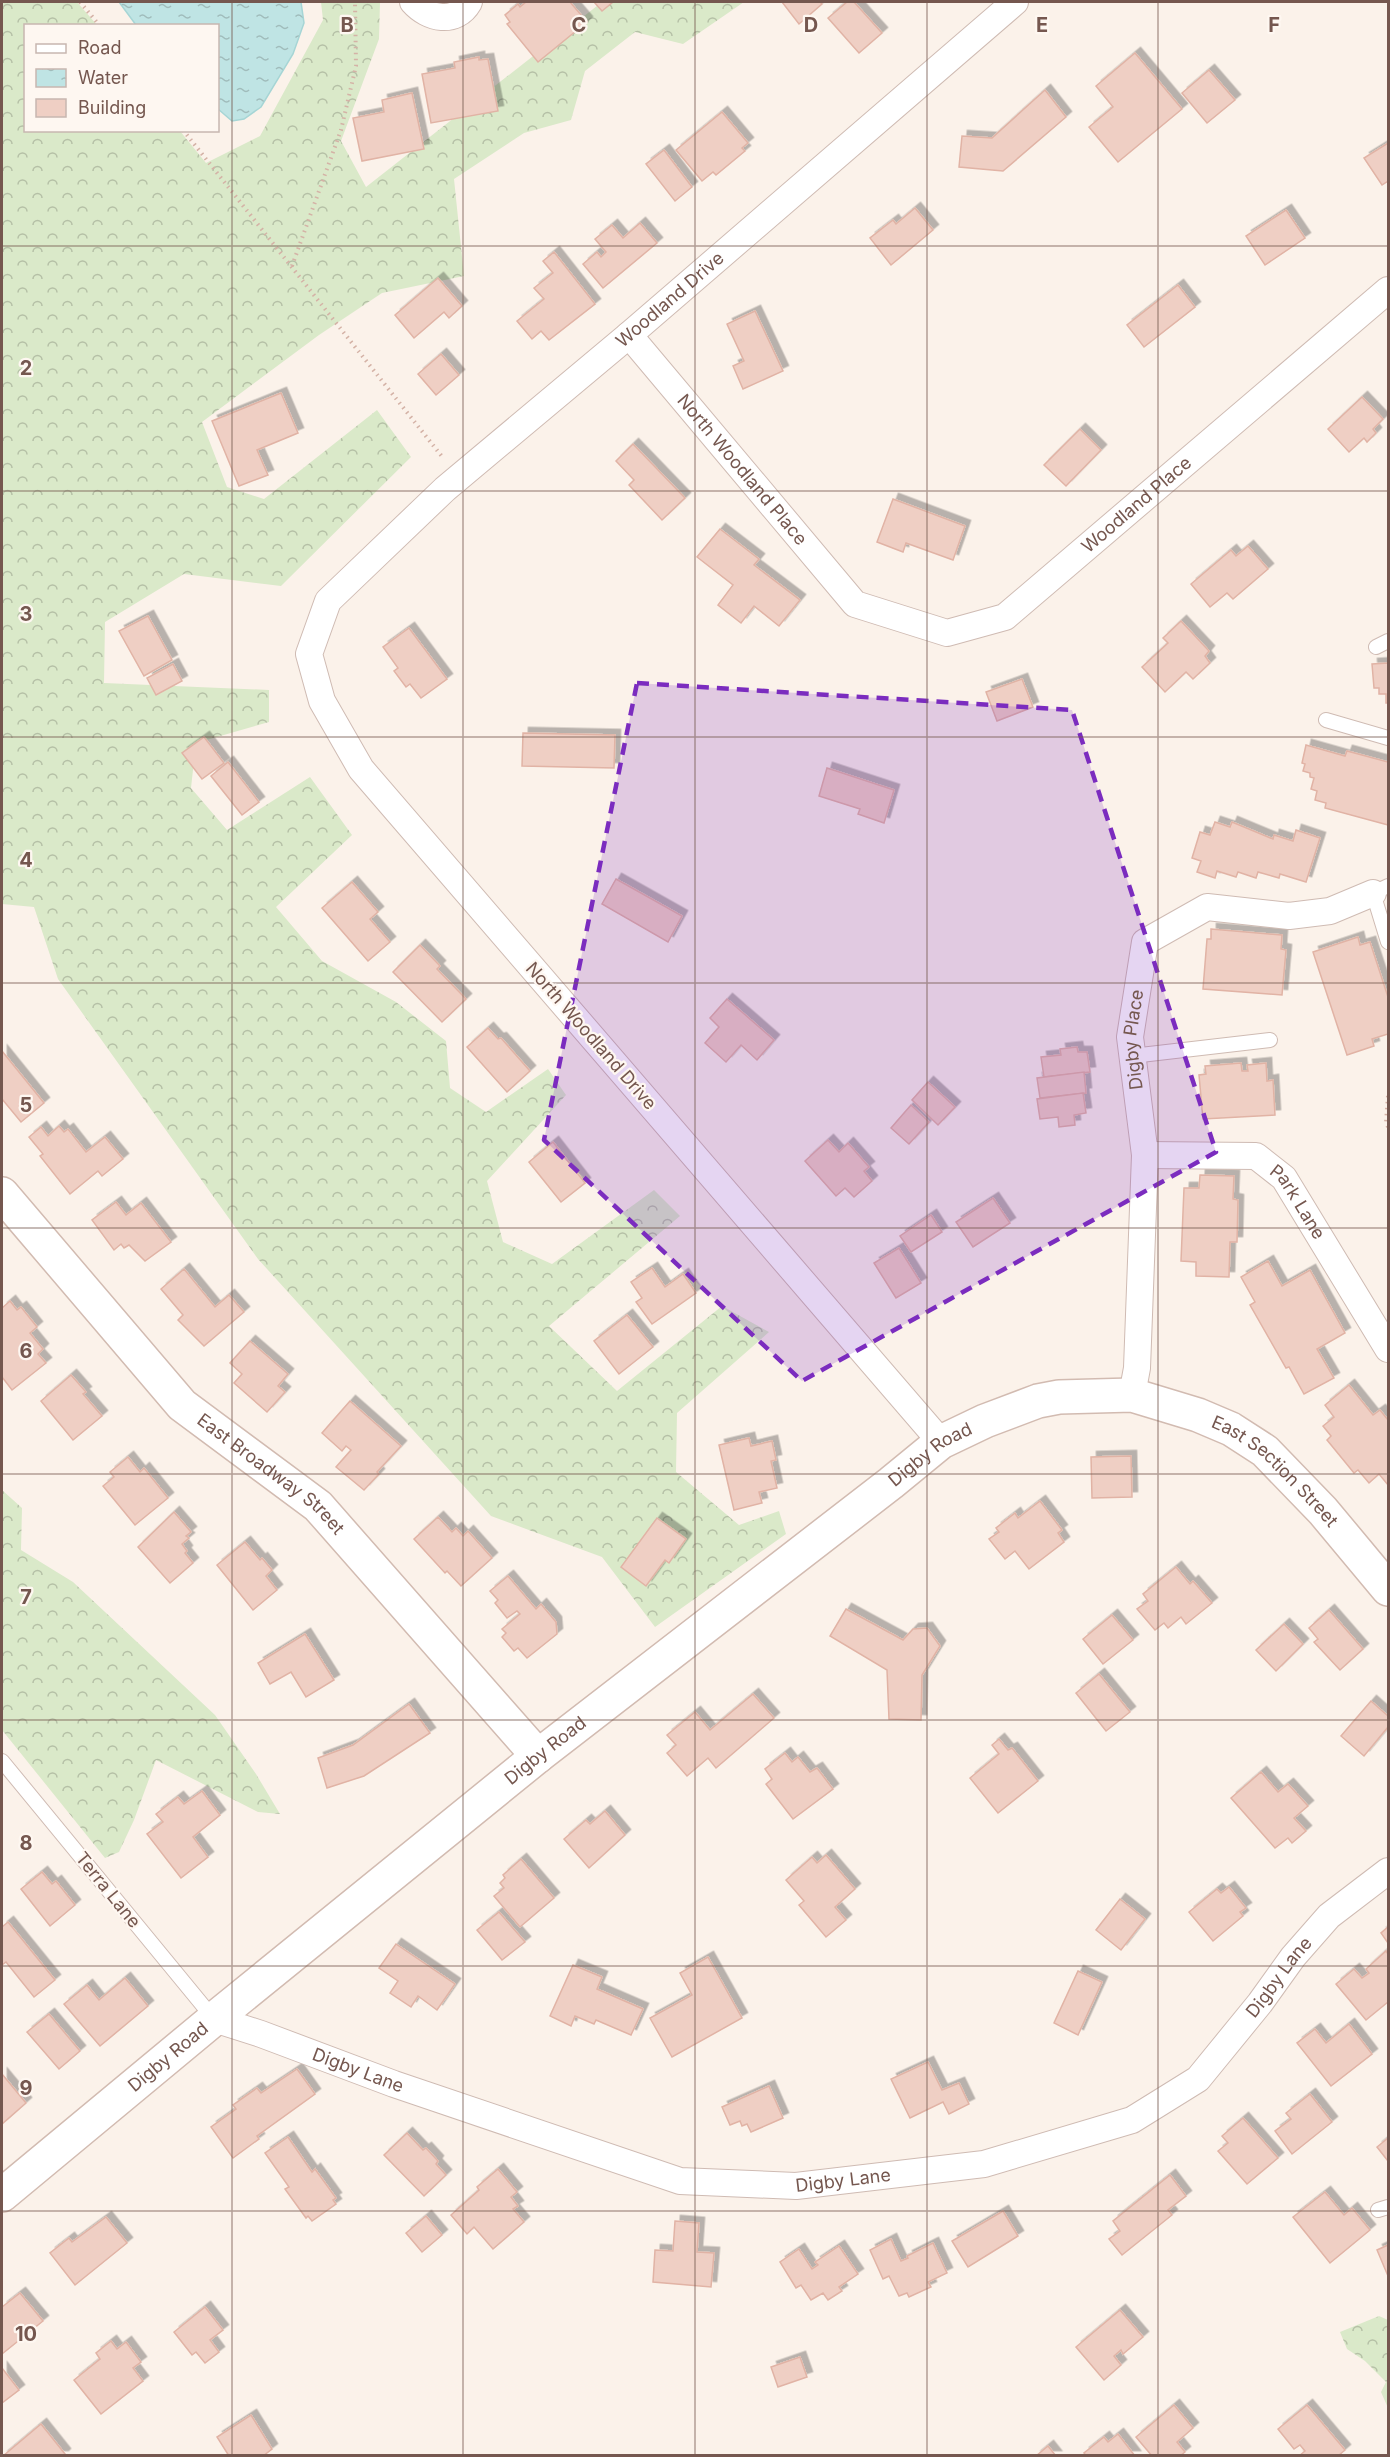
<svg xmlns="http://www.w3.org/2000/svg" width="1390" height="2457" viewBox="0 0 1390 2457" font-family="Inter,sans-serif">
  <style>
    .forest { fill: url(#forest-crowns) }
    .water { fill: url(#water-ripples); stroke: #a6d5d5; stroke-width: 1.5 }
    .building { fill: #efcfc4; stroke: #e1b3a5; stroke-width: 1.5; filter: url(#shadow) }
    .lines { fill: none; stroke-linecap: round; stroke-linejoin: round }
    .lane-casing { stroke: #cfbbb3; stroke-width: 16 }
    .street-casing { stroke: #cfbbb3; stroke-width: 28 }
    .secondary-casing { stroke: #d2bbb1; stroke-width: 36 }
    .path { stroke: #d4b2a6; stroke-width: 4; stroke-dasharray: 1.5 4.5; stroke-linecap: butt }
    .lane { stroke: #fff; stroke-width: 14 }
    .street { stroke: #fff; stroke-width: 26 }
    .secondary { stroke: #fff; stroke-width: 33 }
    .marked { fill: #7b2cbf; fill-opacity: 0.2; stroke: #7b2cbf; stroke-width: 4.5; stroke-dasharray: 12 8; stroke-linejoin: round }
    .grid { fill: none; stroke: #75574f; stroke-width: 1.5; stroke-opacity: 0.55 }
    .labels { text-anchor: middle; stroke-width: 4.5; stroke-linejoin: round; paint-order: stroke }
    .street-label { font-size: 18px; fill: #75574f; stroke: #fef7f1 }
    .grid-label { font-size: 20px; text-anchor: middle; font-weight: bold; fill: #75574f; stroke: #fef7f1; stroke-width: 4.5; stroke-linejoin: round; paint-order: stroke }
  </style>
  <defs>
    <pattern id="forest-crowns" width="20" height="18" patternUnits="userSpaceOnUse" patternTransform="scale(1.5)"><rect width="20" height="18" fill="#dae9c9"/><path d="M2 6a3 3 0 1 1 6 0M12 15a3 3 0 1 1 6 0" fill="none" stroke="#b5c0a6"/></pattern>
    <pattern id="water-ripples" width="26" height="14" patternUnits="userSpaceOnUse" patternTransform="scale(1.5)"><rect width="26" height="14" fill="#bfe4e4"/><path d="M2 4q2-2 4 0t4 0M15 11q2-2 4 0t4 0" fill="none" stroke="#a0bcbb"/></pattern>
    <filter id="shadow"><feDropShadow dx="5.5" dy="-5.5" stdDeviation="0" flood-color="#0004"/></filter>
  </defs>
  <rect width="100%" height="100%" fill="#fbf2ea"/>
  <g class="forest">
    <path d="M2,2H77L97,25L26,26V130L180,131L206,163L260,136L323,20L321,2H380L379,39L341,141L366,187L602,2H744L683,44L635,32L585,71L571,120L524,133L454,179L464,276L382,293L319,335L202,422L227,487L264,499L377,410L411,457L281,586L184,574L105,622L104,683L269,690V722L196,743L191,788L227,830L310,777L352,835L276,907L322,961L396,1002L446,1041L450,1088L486,1112L548,1069L566,1095L487,1181L503,1242L552,1264L654,1190L680,1216L549,1326L617,1391L722,1306L769,1332L677,1413L676,1472L739,1525L779,1511L786,1534L655,1627L602,1557L491,1516L258,1259L58,979L34,907L2,904Z"/>
    <path d="M2,1490L22,1508L21,1550L73,1582L215,1715L256,1774L280,1814L258,1812L156,1760L134,1820L119,1852L105,1858L2,1730Z"/>
    <path d="M1379,2316L1388,2320V2408L1381,2392L1386,2382L1365,2361L1347,2349L1340,2332Z"/>
  </g>
  <path class="water" d="M119,2H301L304,23L293,54L261,107L244,119L232,121L218,109V26L136,25Z"/>
  <g class="building">
    <path d="M526,2H570L587,22L538,62L507,24L510,22L505,15L518,4L520,7Z"/>
    <path d="M594,2H613L602,11Z"/>
    <path d="M782,2H820L822,4L799,24Z"/>
    <path d="M847,2H854L882,33L859,53L828,18Z"/>
    <path d="M1135,53L1182,109L1118,162L1089,127L1113,107L1096,86Z"/>
    <path d="M479,57V60L488,59L498,111L431,123L422,74L455,68L454,62Z"/>
    <path d="M1209,70L1235,100L1207,123L1182,93Z"/>
    <path d="M1045,90L1066,117L1003,171L959,167L962,136L992,138Z"/>
    <path d="M412,93L424,149L362,161L353,118L384,112L382,100Z"/>
    <path d="M722,112L748,143L742,148L745,151L716,175L713,172L702,181L676,150Z"/>
    <path d="M1388,143V181L1382,185L1364,158Z"/>
    <path d="M664,150L692,187L675,201L646,164Z"/>
    <path d="M915,208L933,230L891,265L870,238L893,220L896,224Z"/>
    <path d="M1286,210L1305,238L1265,265L1246,236Z"/>
    <path d="M640,223L657,243L603,288L583,264L597,252L601,257L606,252L595,239L612,225L623,238Z"/>
    <path d="M554,252L595,304L549,340L541,331L532,339L517,321L544,299L534,288L553,273L543,261Z"/>
    <path d="M438,278L462,306L449,318L444,312L414,338L395,315Z"/>
    <path d="M1178,285L1195,307L1144,347L1127,325Z"/>
    <path d="M755,311L783,371L743,389L733,366L744,361L727,324Z"/>
    <path d="M441,354L459,375L436,395L418,374Z"/>
    <path d="M281,393L298,433L257,450L268,475L239,486L212,421Z"/>
    <path d="M1362,397L1383,419L1373,429L1376,433L1367,442L1364,438L1349,452L1328,429Z"/>
    <path d="M1080,429L1101,450L1066,486L1044,465Z"/>
    <path d="M633,444L685,498L662,520L629,485L634,480L616,461Z"/>
    <path d="M893,499L965,526L953,560L906,543L903,552L877,542Z"/>
    <path d="M720,529L759,559L754,565L800,600L779,626L754,606L741,623L718,605L733,585L697,557Z"/>
    <path d="M1248,546L1268,569L1233,599L1227,593L1210,607L1191,584L1231,550L1236,556Z"/>
    <path d="M148,616L172,660L144,676L119,631Z"/>
    <path d="M1181,621L1209,651L1205,656L1210,663L1193,679L1186,672L1165,692L1142,667L1168,643L1163,638Z"/>
    <path d="M409,628L447,679L421,698L410,684L406,687L394,671L398,668L383,647Z"/>
    <path d="M1388,663V703H1386V694H1379V688H1374L1372,664Z"/>
    <path d="M173,664L182,681L156,695L147,678Z"/>
    <path d="M1022,679L1033,707L997,721L986,692Z"/>
    <path d="M523,733L615,735L614,768L522,766Z"/>
    <path d="M204,737L224,763L202,779L182,753Z"/>
    <path d="M1306,745L1345,756L1347,751L1388,762V825L1325,808L1326,803L1315,800L1317,791L1311,789L1314,778L1310,777V773L1303,771L1305,764L1302,763Z"/>
    <path d="M228,762L259,802L242,815L211,776Z"/>
    <path d="M827,768L894,790L884,823L858,814L860,809L819,796Z"/>
    <path d="M1215,822L1230,827L1232,822L1273,839L1274,835L1293,841L1296,830L1320,838L1306,882L1280,874L1279,878L1258,872L1256,878L1238,872L1236,877L1217,871L1215,878L1197,872L1201,861L1192,858L1200,832L1210,835Z"/>
    <path d="M616,879L682,916L668,942L602,904Z"/>
    <path d="M352,882L378,912L370,919L390,942L368,961L322,908Z"/>
    <path d="M1211,929L1282,935L1281,949L1286,950L1282,995L1203,989L1207,939H1211Z"/>
    <path d="M1358,937L1360,945L1370,942L1388,997V1034L1372,1039L1374,1046L1347,1055L1313,952Z"/>
    <path d="M420,945L440,966L437,969L466,999L442,1022L393,972Z"/>
    <path d="M727,999L774,1040L757,1060L741,1045L726,1062L705,1043L719,1027L710,1018Z"/>
    <path d="M488,1028L498,1039L501,1038L530,1071L507,1092L467,1047Z"/>
    <path d="M1077,1047L1078,1052H1087L1090,1072L1044,1077L1041,1057L1061,1055L1060,1049Z"/>
    <path d="M2,1051L44,1103L21,1122L2,1099Z"/>
    <path d="M1241,1063L1242,1071H1248L1247,1065L1266,1063L1267,1081L1273,1080L1275,1115L1203,1119L1199,1075L1206,1074L1205,1066Z"/>
    <path d="M1084,1072L1086,1093L1040,1098L1037,1078Z"/>
    <path d="M928,1082L955,1107L938,1125L912,1100Z"/>
    <path d="M1083,1093L1086,1113L1074,1115L1075,1125L1059,1127L1058,1117L1040,1119L1037,1099Z"/>
    <path d="M911,1105L929,1122L909,1144L891,1128Z"/>
    <path d="M59,1126L64,1132L68,1129L86,1152L105,1137L123,1159L102,1176L98,1171L70,1194L40,1156L43,1154L29,1137L41,1127L48,1136Z"/>
    <path d="M828,1140L839,1152L848,1143L869,1167L864,1171L872,1181L854,1197L845,1188L836,1196L805,1161Z"/>
    <path d="M553,1142L585,1183L561,1202L529,1162Z"/>
    <path d="M1200,1175L1234,1176L1233,1199L1238,1200L1237,1242H1230L1229,1277L1196,1276V1262L1181,1261L1184,1188H1199Z"/>
    <path d="M993,1198L1010,1223L973,1247L956,1222Z"/>
    <path d="M116,1202L126,1215L141,1203L171,1242L145,1261L129,1245L124,1248L121,1244L114,1250L92,1220Z"/>
    <path d="M931,1215L942,1232L911,1252L900,1236Z"/>
    <path d="M899,1248L921,1283L896,1298L874,1263Z"/>
    <path d="M1268,1261L1282,1286L1310,1270L1345,1333L1317,1349L1334,1378L1304,1394L1289,1367L1286,1368L1250,1305L1255,1302L1241,1277Z"/>
    <path d="M652,1268L665,1287L683,1274L696,1293L652,1324L636,1302L642,1298L631,1282Z"/>
    <path d="M184,1269L215,1307L229,1295L244,1312L204,1346L178,1320L183,1315L161,1289Z"/>
    <path d="M10,1301L17,1310L21,1307L37,1327L30,1333L43,1349L38,1354L46,1363L12,1390L2,1377V1308Z"/>
    <path d="M627,1315L653,1347L619,1374L594,1341Z"/>
    <path d="M250,1341L288,1374L278,1386L285,1392L267,1412L234,1383L242,1374L230,1363Z"/>
    <path d="M71,1375L86,1392L83,1394L102,1416L73,1440L41,1401Z"/>
    <path d="M1349,1385L1373,1415L1380,1410L1388,1420V1485L1379,1474L1369,1483L1358,1470L1354,1473L1327,1440L1331,1436L1323,1426L1334,1417L1325,1405Z"/>
    <path d="M350,1401L401,1446L377,1472L379,1474L364,1490L336,1467L351,1450L346,1446L342,1451L322,1433Z"/>
    <path d="M749,1438L751,1446L772,1441L776,1460L771,1461L777,1488L759,1492L762,1503L734,1510L719,1445Z"/>
    <path d="M1131,1456L1132,1497L1092,1498L1091,1457Z"/>
    <path d="M128,1457L140,1472L144,1468L168,1498L135,1525L103,1486L114,1477L110,1472Z"/>
    <path d="M1040,1501L1062,1530L1058,1533L1064,1542L1029,1569L1015,1551L1005,1559L989,1539L999,1532L996,1528L1015,1513L1018,1518Z"/>
    <path d="M174,1512L191,1532L186,1536L189,1538L182,1544L187,1551L185,1553L193,1563L170,1583L138,1547Z"/>
    <path d="M438,1517L452,1532L456,1528L463,1536L468,1531L492,1558L461,1586L447,1571L445,1573L414,1539Z"/>
    <path d="M657,1518L686,1539L669,1563L665,1560L646,1586L621,1567Z"/>
    <path d="M245,1542L260,1560L262,1558L272,1570L266,1576L277,1590L253,1610L217,1565Z"/>
    <path d="M1176,1567L1190,1584L1193,1581L1212,1603L1186,1624L1181,1617L1168,1628L1164,1623L1155,1630L1137,1609L1148,1601L1143,1594Z"/>
    <path d="M508,1576L536,1609L541,1604L556,1622L557,1634L527,1658L518,1648L514,1651L502,1637L506,1633L502,1629L520,1614L517,1611L507,1618L495,1603L498,1600L490,1591Z"/>
    <path d="M846,1609L903,1640L913,1629L927,1628L940,1646L922,1675L921,1720L889,1719L887,1670L830,1636Z"/>
    <path d="M1329,1610L1363,1649L1340,1670L1314,1642L1318,1639L1309,1628Z"/>
    <path d="M1112,1615L1133,1640L1103,1664L1083,1639Z"/>
    <path d="M1284,1624L1303,1644L1276,1671L1256,1650Z"/>
    <path d="M305,1634L334,1680L306,1697L291,1672L270,1684L258,1663Z"/>
    <path d="M1099,1674L1130,1712L1106,1731L1076,1693Z"/>
    <path d="M753,1694L774,1718L716,1768L708,1758L687,1776L667,1753L676,1745L667,1735L695,1712L710,1730Z"/>
    <path d="M1371,1701L1388,1716V1727L1364,1756L1341,1736Z"/>
    <path d="M409,1704L430,1733L364,1776L327,1788L318,1758L353,1745Z"/>
    <path d="M999,1739L1008,1750L1012,1748L1038,1781L998,1813L970,1778L999,1754L992,1745Z"/>
    <path d="M785,1753L792,1762L798,1757L810,1772L817,1768L833,1789L793,1819L766,1784L772,1779L765,1769Z"/>
    <path d="M1261,1772L1278,1792L1288,1784L1308,1806L1294,1818L1306,1831L1292,1843L1288,1838L1275,1848L1231,1798Z"/>
    <path d="M202,1791L220,1815L193,1837L208,1857L181,1878L147,1834L163,1822L156,1814L178,1797L184,1804Z"/>
    <path d="M605,1811L625,1835L589,1868L564,1839L586,1820L590,1824Z"/>
    <path d="M826,1855L855,1889L835,1907L846,1920L826,1937L799,1905L804,1901L786,1880L812,1857L817,1863Z"/>
    <path d="M521,1859L554,1898L520,1927L494,1896L504,1888L500,1883L505,1878L503,1875Z"/>
    <path d="M42,1872L52,1884L56,1881L75,1905L50,1926L21,1889Z"/>
    <path d="M1229,1887L1246,1908L1240,1912L1243,1916L1213,1941L1189,1912L1217,1889L1221,1893Z"/>
    <path d="M1120,1899L1145,1919L1121,1950L1096,1930Z"/>
    <path d="M499,1912L525,1942L502,1960L477,1930Z"/>
    <path d="M8,1922L55,1980L34,1997L6,1962L2,1965V1927Z"/>
    <path d="M1388,1927V1943L1381,1933Z"/>
    <path d="M396,1944L455,1984L437,2010L418,1996L411,2007L390,1993L398,1981L379,1968Z"/>
    <path d="M1386,1951L1388,1954V2002L1366,2020L1336,1984L1354,1969L1362,1978L1369,1973L1366,1969Z"/>
    <path d="M708,1957L742,2018L672,2057L650,2018L692,1995L680,1973Z"/>
    <path d="M573,1965L602,1977L597,1989L643,2009L631,2035L596,2020L594,2024L575,2016L571,2026L550,2016Z"/>
    <path d="M1078,1971L1102,1982L1078,2035L1054,2023Z"/>
    <path d="M125,1978L148,2006L100,2046L64,2004L87,1985L99,2000Z"/>
    <path d="M49,2014L80,2051L59,2069L27,2032Z"/>
    <path d="M1349,2024L1372,2054L1331,2086L1297,2043L1315,2029L1326,2043Z"/>
    <path d="M928,2062L942,2090L959,2083L969,2104L949,2114L943,2102L910,2118L891,2079Z"/>
    <path d="M297,2069L315,2094L257,2136L259,2139L233,2158L211,2127L236,2109L233,2105L257,2088L261,2093Z"/>
    <path d="M2,2074L26,2103L2,2124Z"/>
    <path d="M769,2086L783,2118L751,2132L747,2124L742,2126L740,2121L730,2125L722,2107Z"/>
    <path d="M1310,2094L1332,2122L1292,2154L1275,2131L1291,2119L1286,2113Z"/>
    <path d="M1243,2118L1278,2158L1247,2184L1218,2151L1228,2143L1222,2136Z"/>
    <path d="M407,2133L423,2150L426,2148L438,2161L436,2164L446,2175L424,2196L384,2155Z"/>
    <path d="M288,2137L312,2172L315,2169L336,2198L333,2200L336,2204L312,2221L308,2216L306,2218L285,2189L289,2187L265,2153Z"/>
    <path d="M1388,2138V2161L1377,2147Z"/>
    <path d="M498,2169L517,2192L511,2197L518,2206L513,2209L524,2222L493,2249L474,2227L467,2234L451,2215L479,2190L477,2187Z"/>
    <path d="M1170,2175L1186,2196L1168,2210L1172,2215L1122,2255L1109,2239L1120,2231L1113,2221Z"/>
    <path d="M1325,2192L1344,2215L1352,2208L1370,2230L1330,2263L1293,2217Z"/>
    <path d="M1003,2211L1018,2236L968,2267L952,2241Z"/>
    <path d="M426,2216L442,2235L422,2252L406,2233Z"/>
    <path d="M106,2217L127,2243L75,2285L50,2253L69,2238L72,2242Z"/>
    <path d="M675,2221L699,2223L697,2252L714,2253L711,2287L653,2282L655,2250L673,2251Z"/>
    <path d="M891,2239L901,2261L908,2258L907,2256L933,2243L947,2273L928,2282L931,2287L909,2297L907,2293L899,2296L889,2276L883,2279L870,2250Z"/>
    <path d="M1388,2245V2276L1377,2250Z"/>
    <path d="M839,2246L858,2274L839,2287L842,2291L828,2300L823,2293L811,2300L801,2285L796,2288L780,2262L799,2249L812,2269L818,2265L815,2262Z"/>
    <path d="M20,2293L43,2321L2,2354V2307Z"/>
    <path d="M205,2307L223,2330L210,2340L219,2352L205,2363L196,2352L192,2355L174,2332Z"/>
    <path d="M1120,2310L1143,2337L1123,2354L1121,2350L1114,2356L1121,2365L1104,2380L1076,2347Z"/>
    <path d="M111,2341L117,2349L126,2342L141,2362L133,2368L143,2381L101,2414L74,2380L100,2359L96,2353Z"/>
    <path d="M800,2357L807,2377L778,2387L771,2367Z"/>
    <path d="M2,2368L19,2390L2,2403Z"/>
    <path d="M1174,2405L1193,2428L1177,2442L1185,2452L1180,2456H1152L1136,2437Z"/>
    <path d="M1307,2405L1345,2450L1338,2456H1299L1305,2451L1300,2445L1294,2449L1278,2429Z"/>
    <path d="M251,2415L272,2449L263,2456H229L217,2437Z"/>
    <path d="M41,2424L65,2454L63,2456H3Z"/>
    <path d="M1118,2434L1135,2456H1086L1084,2453L1104,2437L1108,2442Z"/>
    <path d="M1048,2446L1056,2456H1036Z"/>
  </g>
  <g class="lines">
    <defs>
      <g id="lane">
        <path d="M1376,647L1388,641"/>
        <path d="M1326,720L1388,738"/>
        <path d="M1388,886L1373,893L1388,942"/>
        <path d="M1132,1056L1270,1040"/>
        <path d="M2,1761L214,2019"/>
        <path d="M1378,2210L1388,2207"/>
      </g>
      <g id="street">
        <path d="M413,2C428,19 456,25 469,2"/>
        <path id="s1" d="M629,335L855,604L947,633L1005,617L1388,290"/>
        <path id="s2" d="M1145,1155L1256,1156L1284,1178L1388,1349"/>
        <path id="s3" d="M1132,1395L1137,1368L1145,1155L1130,1037L1145,942L1207,907L1289,916L1330,911L1373,893"/>
        <path id="s4" d="M941,1442L361,769L322,701L309,654L328,601L445,489L629,335L1015,2"/>
        <path id="s5" d="M214,2019L261,2034L394,2084L680,2181L796,2186L984,2164L1132,2120L1198,2079L1260,2003L1293,1957L1329,1916L1388,1871"/>
      </g>
      <g id="secondary">
        <path id="s6" d="M2,1194L182,1405L318,1506L538,1756"/>
        <path id="s7" d="M2,2195L214,2019L538,1756L891,1483L941,1442L985,1421L1038,1401L1059,1397L1132,1395L1198,1415L1231,1429L1265,1451L1323,1511L1388,1589"/>
      </g>
    </defs>
    <use href="#lane" class="lane-casing"/>
    <use href="#street" class="street-casing"/>
    <use href="#secondary" class="secondary-casing"/>
    <g class="path">
      <path d="M80,2L100,26"/>
      <path d="M183,130L444,459"/>
      <path d="M292,266L341,130L356,66L355,2"/>
      <path d="M1388,1096L1386,1123L1388,1127"/>
    </g>
    <use href="#lane" class="lane"/>
    <use href="#street" class="street"/>
    <use href="#secondary" class="secondary"/>
  </g>
  <path class="marked" d="M637,683L1072,710L1216,1152L802,1381L544,1140Z"/>
  <path class="grid" d="M232,2V2456M463,2V2456M695,2V2456M927,2V2456M1158,2V2456M2,246H1388M2,491H1388M2,737H1388M2,983H1388M2,1228H1388M2,1474H1388M2,1720H1388M2,1966H1388M2,2211H1388"/>
  <g class="labels">
    <g class="street-label">
      <text dy="6" stroke="none"><textPath href="#s4" startOffset="1528">Woodland Drive</textPath></text>
      <text dy="6" stroke="none"><textPath href="#s1" startOffset="176">North Woodland Place</textPath></text>
      <text dy="6" stroke="none"><textPath href="#s1" startOffset="681">Woodland Place</textPath></text>
      <text transform="translate(591 1036) rotate(49)" y="6">North Woodland Drive</text>
      <text dy="6" stroke="none"><textPath href="#s3" startOffset="357">Digby Place</textPath></text>
      <text dy="6" stroke="none"><textPath href="#s2" startOffset="174">Park Lane</textPath></text>
      <text dy="6" stroke="none"><textPath href="#s7" startOffset="1188">Digby Road</textPath></text>
      <text dy="6" stroke="none"><textPath href="#s7" startOffset="1569">East Section Street</textPath></text>
      <text dy="6" stroke="none"><textPath href="#s6" startOffset="390">East Broadway Street</textPath></text>
      <text dy="6" stroke="none"><textPath href="#s7" startOffset="702">Digby Road</textPath></text>
      <text transform="translate(108 1890) rotate(51)" y="6">Terra Lane</text>
      <text dy="6" stroke="none"><textPath href="#s5" startOffset="1161">Digby Lane</textPath></text>
      <text dy="6" stroke="none"><textPath href="#s7" startOffset="216">Digby Road</textPath></text>
      <text dy="6" stroke="none"><textPath href="#s5" startOffset="153">Digby Lane</textPath></text>
      <text dy="6" stroke="none"><textPath href="#s5" startOffset="657">Digby Lane</textPath></text>
    </g>
  </g>
  <g class="grid-label">
    <text x="347" y="32">B</text>
    <text x="579" y="32">C</text>
    <text x="811" y="32">D</text>
    <text x="1042" y="32">E</text>
    <text x="1274" y="32">F</text>
    <text x="26" y="375">2</text>
    <text x="26" y="621">3</text>
    <text x="26" y="867">4</text>
    <text x="26" y="1112">5</text>
    <text x="26" y="1358">6</text>
    <text x="26" y="1604">7</text>
    <text x="26" y="1850">8</text>
    <text x="26" y="2095">9</text>
    <text x="26" y="2341">10</text>
  </g>
  <rect width="1390" height="2457" fill="none" stroke="#75574f" stroke-width="6"/>
  <rect x="24" y="24" width="195" height="108" fill="#fef7f1" stroke="#c7b7b0" stroke-width="1.5"/>
  <rect x="36" y="44" width="30" height="9" fill="#ffffff" stroke="#c7b7b0" stroke-width="1.5"/>
  <text x="78" y="54" font-size="18" fill="#75574f">Road</text>
  <rect x="36" y="69" width="30" height="18" fill="url(#water-ripples)" stroke="#c7b7b0" stroke-width="1.5"/>
  <text x="78" y="84" font-size="18" fill="#75574f">Water</text>
  <rect x="36" y="99" width="30" height="18" fill="#efcfc4" stroke="#c7b7b0" stroke-width="1.5"/>
  <text x="78" y="114" font-size="18" fill="#75574f">Building</text>
</svg>
